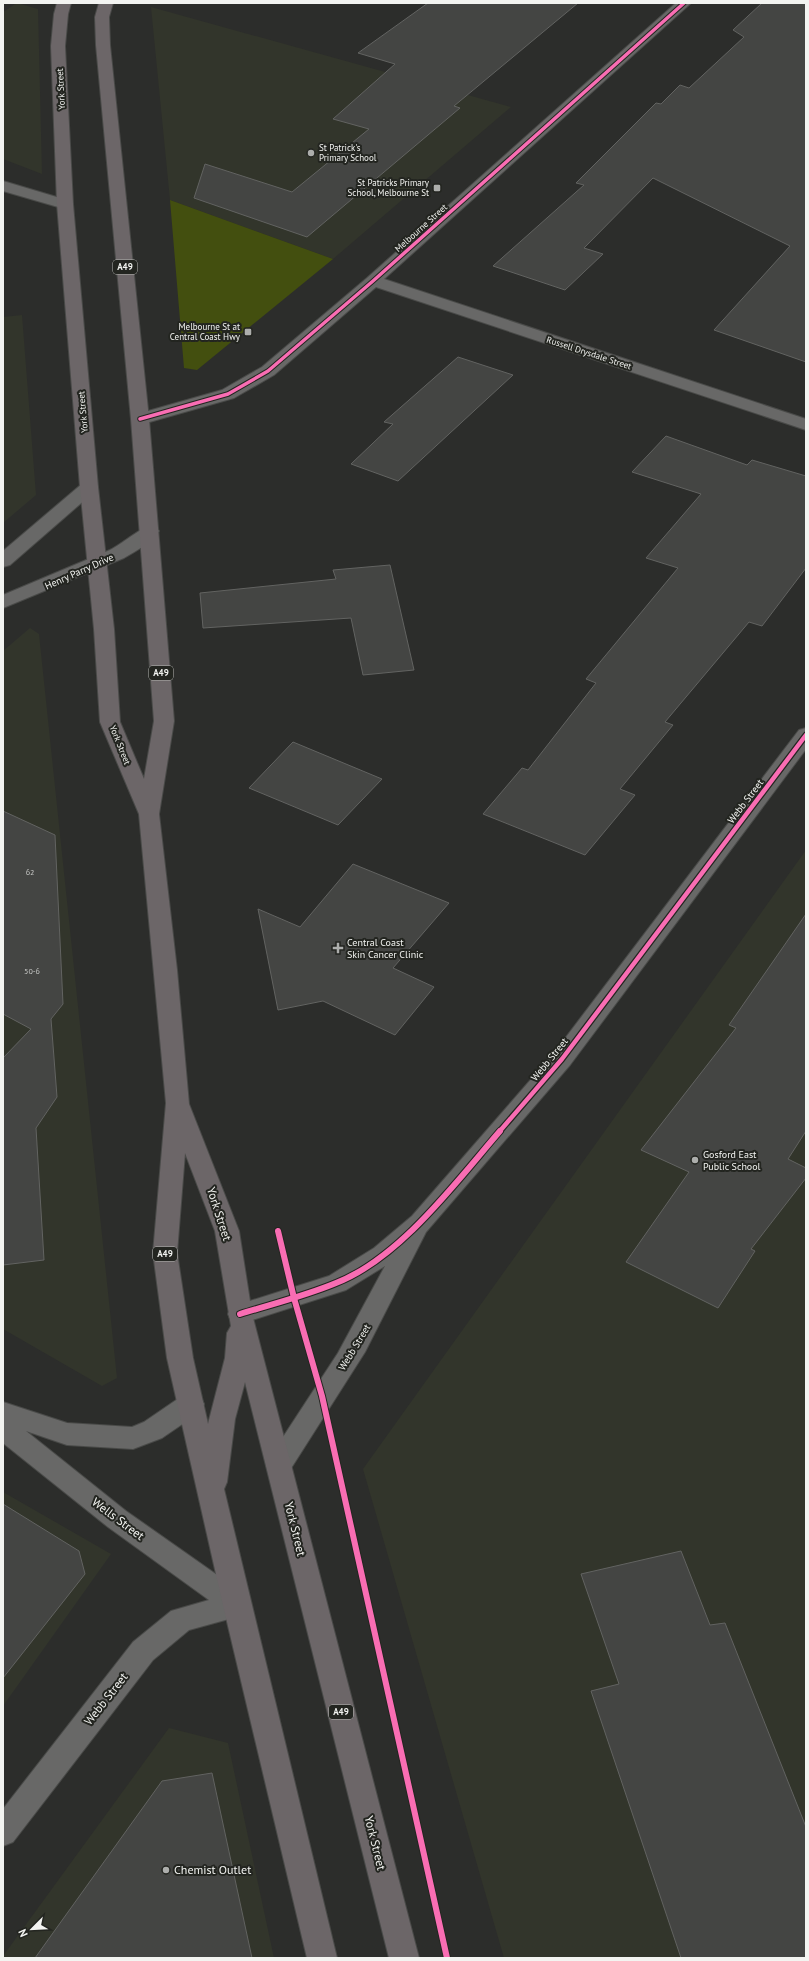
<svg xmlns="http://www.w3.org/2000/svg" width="809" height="1961" viewBox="0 0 809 1961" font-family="'PT Sans',sans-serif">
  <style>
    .built { fill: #32352b }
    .green { fill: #434f0f }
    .building { fill: #444543; stroke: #626361 }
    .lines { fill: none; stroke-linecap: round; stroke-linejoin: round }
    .minor-casing { stroke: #494a48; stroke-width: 2 }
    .secondary-casing { stroke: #494a48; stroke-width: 2 }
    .trunk-casing { stroke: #494a48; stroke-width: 2 }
    .minor { fill: #686867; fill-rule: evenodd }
    .secondary { fill: #686867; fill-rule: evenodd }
    .trunk { fill: #6c6668; fill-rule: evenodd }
    .cycleway-far2-casing { stroke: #232520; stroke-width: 5.5 }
    .cycleway-far1-casing { stroke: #232520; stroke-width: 7 }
    .cycleway-casing { stroke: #232520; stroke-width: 8 }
    .cycleway-far2 { stroke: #f96db3; stroke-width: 3.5 }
    .cycleway-far1 { stroke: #f96db3; stroke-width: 4.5 }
    .cycleway { stroke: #f96db3; stroke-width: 6 }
    .poi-dot { fill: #adaeac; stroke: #232520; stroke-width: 1.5 }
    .labels { text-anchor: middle; stroke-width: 4; stroke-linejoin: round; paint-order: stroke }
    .number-label { font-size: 8px; fill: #c7c8c6 }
    .far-street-label { font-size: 9px; fill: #f3f4f1; stroke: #232520 }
    .far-poi-label { font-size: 9px; fill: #f3f4f1; stroke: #232520; text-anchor: end }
    .shield { fill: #232520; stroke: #b5b6b2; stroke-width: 1 }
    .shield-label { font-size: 9px; font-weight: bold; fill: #f3f4f1 }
    .street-label { font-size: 10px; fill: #f3f4f1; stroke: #232520 }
    .poi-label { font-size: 10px; fill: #f3f4f1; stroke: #232520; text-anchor: start }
    .near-street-label { font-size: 12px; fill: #f3f4f1; stroke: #232520 }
    .near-poi-label { font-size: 12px; fill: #f3f4f1; stroke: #232520; text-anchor: start }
  </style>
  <rect width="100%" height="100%" fill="#2c2d2b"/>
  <g class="built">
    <path d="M17,3L38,9L42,174L3,159V12Z"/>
    <path d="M151,7L511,107L333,259L170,200Z"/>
    <path d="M22,315L36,495L3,523V317Z"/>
    <path d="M30,628L39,634L117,1378L102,1386L3,1329V651Z"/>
    <path d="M806,850V1958H504L363,1469Z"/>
    <path d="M3,1492L111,1554L3,1706Z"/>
    <path d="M169,1728L228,1743L274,1958H3V1956Z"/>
  </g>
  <path class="green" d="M170,200L333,259L197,370L184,368Z"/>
  <g class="building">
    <path d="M428,3H578L454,106L460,108L307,237L194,198L205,164L292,192L369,129L333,119L395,64L358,53Z"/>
    <path d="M762,3H806V362L714,330L790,246L653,178L584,248L603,254L565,290L493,266L584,185L576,183L656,103L661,104L680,85L689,88L744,37L733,30Z"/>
    <path d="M458,357L513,375L398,481L351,464L393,424L384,422Z"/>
    <path d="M666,436L747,465L752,460L806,476V568L762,626L749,622L665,722L673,725L620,789L635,795L585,855L483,814L522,768L528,770L596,683L586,679L678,568L646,558L701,494L632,472Z"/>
    <path d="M390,565L414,670L363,675L351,618L203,628L200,593L336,579L333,570Z"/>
    <path d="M293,742L382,779L338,825L249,788Z"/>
    <path d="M3,811L55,835L63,1004L51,1019L57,1097L36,1128L44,1260L3,1265V1058L31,1029L3,1014Z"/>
    <path d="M353,864L449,903L393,968L434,987L395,1035L323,1001L278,1010L258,909L300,927Z"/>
    <path d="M806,914V1131L788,1159L806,1168V1178L751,1249L755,1251L718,1308L626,1262L689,1172L641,1150L736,1028L729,1025Z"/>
    <path d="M3,1504L79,1551L85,1574L3,1678Z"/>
    <path d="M681,1551L710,1625L725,1623L806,1827V1958H681L591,1691L619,1684L581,1574Z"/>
    <path d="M212,1773L252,1958H35L162,1781Z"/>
  </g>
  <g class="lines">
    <defs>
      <g id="minor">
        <path d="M676,3H691L384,279L806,419V430L376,287L274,375L234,398L146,423L140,424L134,423L131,419L134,415L222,390L262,367L367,278Z"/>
        <path d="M3,181L70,201L73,204L70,207L65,209L3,191Z"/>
        <path d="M806,728V749L570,1065L426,1232L365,1352L288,1473L279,1476L270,1473L266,1465L270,1457L338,1353L385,1266L346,1290L240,1324L231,1321L228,1314L231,1307L329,1276L374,1248L412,1216L554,1053L799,730Z"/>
        <path d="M191,1393L200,1396L204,1404L200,1412L162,1438L133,1449L67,1445L26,1431L126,1511L247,1596L251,1605L247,1614L189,1630L153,1660L13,1842L3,1846V1809L133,1642L171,1611L209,1600L108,1527L3,1443V1402L67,1423L132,1427L144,1422L182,1396Z"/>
      </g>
      <g id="secondary">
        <path d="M89,482L95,483L98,487L95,491L10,565L3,567V551L83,483Z"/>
        <path d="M150,526L156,527L159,531C151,543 136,551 124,558L3,608V595L110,550C122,544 140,528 150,526Z"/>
      </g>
      <path id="trunk" d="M57,3H71L68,14L65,46L73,204L98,487L114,629L120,722L144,779L154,721L131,419L96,45L95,17L99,3H113L109,17L110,45L149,419L174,721L159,814L177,970L189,1104L239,1231L252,1314L419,1958H389L245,1382L235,1419L227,1482L224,1489L337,1958H307L223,1605L167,1358L153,1253L166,1103L139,814L100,722L94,629L80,487L57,204L51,46L54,14ZM185,1153L215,1231L231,1326L227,1333L225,1358L208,1424L193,1358L177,1253Z"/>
    </defs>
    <use href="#minor" class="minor-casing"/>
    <use href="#secondary" class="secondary-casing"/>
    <use href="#trunk" class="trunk-casing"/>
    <use href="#minor" class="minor"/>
    <use href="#secondary" class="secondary"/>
    <use href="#trunk" class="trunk"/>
    <defs>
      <path id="cycleway-far2" d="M140,419L228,394L268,371L373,281L684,3"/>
      <path id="cycleway-far1" d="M499,1132L562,1059L806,735"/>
      <g id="cycleway">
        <path d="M278,1231L294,1298L322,1396L447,1958"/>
        <path d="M240,1314C272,1304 305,1296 336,1283C400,1258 456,1182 500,1131"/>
      </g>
    </defs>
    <use href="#cycleway-far2" class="cycleway-far2-casing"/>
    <use href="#cycleway-far1" class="cycleway-far1-casing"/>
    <use href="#cycleway" class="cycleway-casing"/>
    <use href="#cycleway-far2" class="cycleway-far2"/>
    <use href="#cycleway-far1" class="cycleway-far1"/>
    <use href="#cycleway" class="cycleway"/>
  </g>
  <g class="poi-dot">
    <circle cx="311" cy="153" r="4"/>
    <rect x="433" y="184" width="8" height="8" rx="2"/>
    <rect x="244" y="328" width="8" height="8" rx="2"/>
    <path d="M336 942h4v4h4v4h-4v4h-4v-4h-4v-4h4z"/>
    <circle cx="695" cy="1160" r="4"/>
    <circle cx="166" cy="1870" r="4"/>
  </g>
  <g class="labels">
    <g class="number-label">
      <text x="30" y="875">62</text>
      <text x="32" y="974">50-6</text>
    </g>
    <g class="far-street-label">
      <text transform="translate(61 89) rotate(-93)" y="3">York Street</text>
      <text transform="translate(421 228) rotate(-42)" y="3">Melbourne Street</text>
      <text transform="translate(589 353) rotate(18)" y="3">Russell Drysdale Street</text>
      <text transform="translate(83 412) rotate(-95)" y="3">York Street</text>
      <text transform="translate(120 745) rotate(68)" y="3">York Street</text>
    </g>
    <g class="far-poi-label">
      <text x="319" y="151" text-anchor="start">St Patrick's<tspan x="319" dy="10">Primary School</tspan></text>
      <text x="429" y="186">St Patricks Primary<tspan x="429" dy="10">School, Melbourne St</tspan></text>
      <text x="240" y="330">Melbourne St at<tspan x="240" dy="10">Central Coast Hwy</tspan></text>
    </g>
    <g class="shield">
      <rect x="113" y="260" width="24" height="14" rx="3"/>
      <rect x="149" y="666" width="24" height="14" rx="3"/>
      <rect x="153" y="1247" width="24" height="14" rx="3"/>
      <rect x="329" y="1705" width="24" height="14" rx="3"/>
    </g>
    <g class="shield-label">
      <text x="125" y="270">A49</text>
      <text x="161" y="676">A49</text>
      <text x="165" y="1257">A49</text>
      <text x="341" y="1715">A49</text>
    </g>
    <g class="street-label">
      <text transform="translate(79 571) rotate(-24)" y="4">Henry Parry Drive</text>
      <text transform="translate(745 801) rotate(-53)" y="4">Webb Street</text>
      <text transform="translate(549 1059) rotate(-51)" y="4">Webb Street</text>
      <text transform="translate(354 1347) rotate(-59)" y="4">Webb Street</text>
    </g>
    <g class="poi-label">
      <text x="347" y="946">Central Coast<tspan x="347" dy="12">Skin Cancer Clinic</tspan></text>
      <text x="703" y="1158">Gosford East<tspan x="703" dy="12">Public School</tspan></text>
    </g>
    <g class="near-street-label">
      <text transform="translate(219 1214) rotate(72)" y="4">York Street</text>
      <text transform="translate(118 1519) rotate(37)" y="4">Wells Street</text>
      <text transform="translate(295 1529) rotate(76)" y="4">York Street</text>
      <text transform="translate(106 1699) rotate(-52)" y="4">Webb Street</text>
      <text transform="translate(375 1843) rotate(76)" y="4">York Street</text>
    </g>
    <g class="near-poi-label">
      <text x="174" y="1874">Chemist Outlet</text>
    </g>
  </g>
  <rect width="809" height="1961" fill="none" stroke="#f3f4f1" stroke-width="8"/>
  <g transform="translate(32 1929) rotate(246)" stroke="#232520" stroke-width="3" paint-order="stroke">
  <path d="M0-3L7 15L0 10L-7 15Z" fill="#f3f4f1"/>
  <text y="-6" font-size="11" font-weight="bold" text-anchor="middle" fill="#f3f4f1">N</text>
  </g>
</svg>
